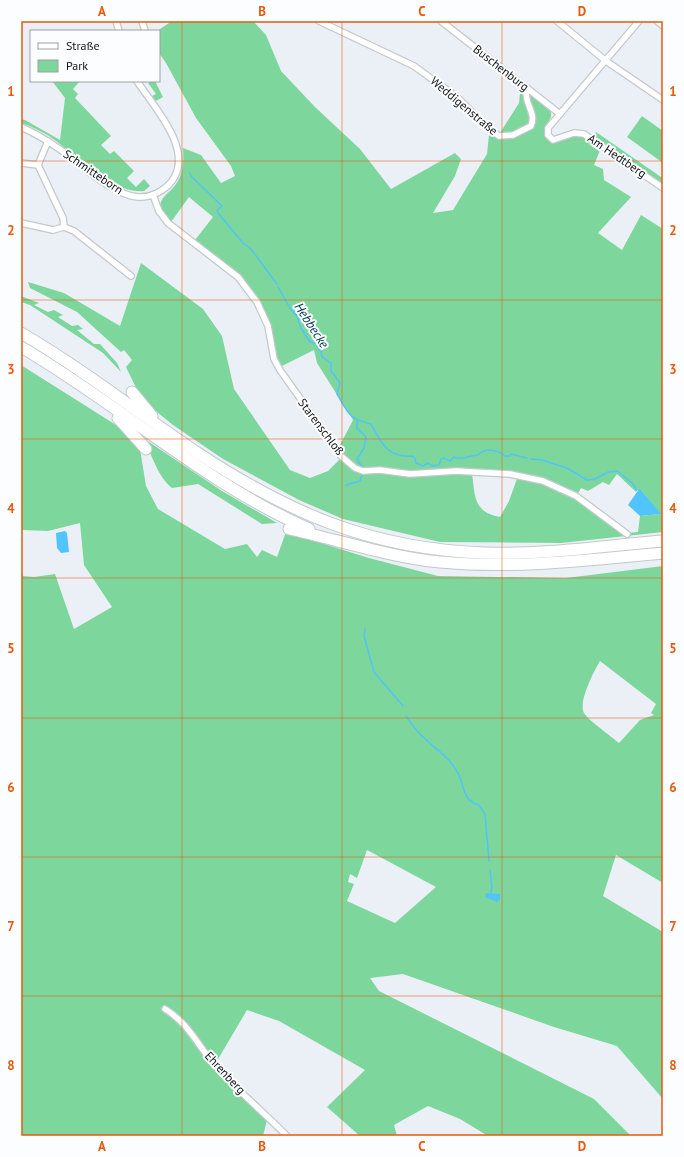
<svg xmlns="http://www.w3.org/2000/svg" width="684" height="1157" viewBox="0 0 684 1157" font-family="'PT Sans',sans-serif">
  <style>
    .green { fill: #7dd79c; fill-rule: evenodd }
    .water { fill: #50c4fb }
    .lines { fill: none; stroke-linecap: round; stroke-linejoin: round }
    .stream { stroke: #50c4fb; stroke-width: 1.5 }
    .minor-casing { stroke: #c2c8cd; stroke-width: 8 }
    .motorway-casing { stroke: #c2c8cd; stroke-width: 13 }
    .minor { stroke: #fff; stroke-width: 5.5 }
    .motorway { stroke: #fff; stroke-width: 11 }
    .grid { fill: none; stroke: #e8590c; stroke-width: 1; stroke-opacity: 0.55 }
    .labels { text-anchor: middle; stroke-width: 4; stroke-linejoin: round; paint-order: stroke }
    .street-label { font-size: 12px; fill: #131517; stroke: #fcfdfe }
    .water-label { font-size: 13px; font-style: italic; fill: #00344a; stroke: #fcfdfe }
    .neatline { fill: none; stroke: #e8590c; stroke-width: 1.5 }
    .grid-label { font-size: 13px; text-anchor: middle; font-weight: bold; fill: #e8590c }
  </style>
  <rect width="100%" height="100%" fill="#ebf0f6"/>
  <g class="green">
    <path d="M172,21H253L266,35L281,71L315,107L360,149L391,189L455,153L461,159L455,176L433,213L453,210L487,154L489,135L500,133L519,103L520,93L522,89C529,93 549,105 551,113C553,122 539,125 547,139L557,142L579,134L590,140L596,132L661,177L663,175L662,185L601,148L594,165L603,169L604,180L631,197L598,233L622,250L641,215L663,229V532L561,543L440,542L343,519L299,500L223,459L173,425L152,408L139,394L126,367L132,360L124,350L121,352L77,312L30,288L28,282L64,293L120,326L141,263L203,309L222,336L234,389L290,470L310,478L328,471L341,458L338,449L353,420L317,363L314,350L280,367C273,349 274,330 265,313C250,280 222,262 195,240L213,217L189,197L171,222L163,214L160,205C162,197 166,195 171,190C183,178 184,165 183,148L201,155L221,183L235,176L231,166L196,118L166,63L159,53V31H157ZM472,473L518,476L509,501L500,517C473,512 475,496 472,473ZM617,474L636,492L637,490H641L660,514L640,516L638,532L627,533L576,497L581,488L588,491L603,482L609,485Z"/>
    <path d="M52,81H80L73,89L78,94L75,98L111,136L101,145L110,154L114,151L134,171L127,178L136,187L144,179L150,186L144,191C112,195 75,153 49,136C40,131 31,126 21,123V119L25,120L60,140L65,98Z"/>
    <path d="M152,81H155L163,97L156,101L152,96L156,94L148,83Z"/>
    <path d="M642,116L663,131V163L627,137Z"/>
    <path d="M21,296L39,303L34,305L48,312L54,310L63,315L58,317L72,326L78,325L83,329L77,330L94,344H100L117,363L121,372L103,353L30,305L21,302Z"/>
    <path d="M21,365L116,425L140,449L146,486L158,509L225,549L247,544L257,557L262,550L277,557L286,532L369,558L438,576L566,578L663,566V883L616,855L603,896L663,932V1099L617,1046L554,1027L403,974L370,978L379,991L594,1099L631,1136H488L460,1119L428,1106L394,1125L397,1136H360L327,1107L365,1070L279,1021L247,1010L214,1066L267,1120L263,1136H21V569L23,576L34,577L55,574L74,629L112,607L84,565L80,523L48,531L22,530L21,537ZM600,661L656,704L651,713L654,715L640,720L619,743C612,737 587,719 584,713C578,702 594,671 600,661ZM367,850L436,887L395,923L347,901L354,884L348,882L350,874L357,878Z"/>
    <path d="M143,438L222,491L277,523L262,524L198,484L172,488C157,476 152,454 143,438Z"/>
  </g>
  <g class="water">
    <path d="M639,489L641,490L661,514L640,516L628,505Z"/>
    <path d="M65,531L67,533L69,552L61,553L57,548L56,533Z"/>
    <path d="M486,893L500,894V899L497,902L485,897Z"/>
  </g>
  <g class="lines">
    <g class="stream">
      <path d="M190,173L191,176L222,206L217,210L218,213L243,243L251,249L277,284"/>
      <path d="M278,287L290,308L297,316L301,328L310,342L315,343L321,352L322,357L331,363V371L340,383L337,394C348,412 348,419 371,424C381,443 388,458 412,456L415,458L416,463L423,466L428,463L432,466L439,465L441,459L444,458L450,461L454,457C463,461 469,455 478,455C485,447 499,450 505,456H510L511,454L527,458"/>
      <path d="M357,421V428L366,437L364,448L357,459L362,467"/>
      <path d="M531,459L542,460L567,468L587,480L595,479L608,472L617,471L632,483L637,490"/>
      <path d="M346,485L360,481L362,475"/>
      <path d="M365,629L364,636L374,672L403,706"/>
      <path d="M406,716C410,721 414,728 419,733C432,747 449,756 458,773C465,786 462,801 479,805L485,814L489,861"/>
      <path d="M490,870L492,887L491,892"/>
    </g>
    <defs>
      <g id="minor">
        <path d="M116,21L119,31"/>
        <path d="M142,21L145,31"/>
        <path d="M319,21L414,66L458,98L489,129L499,136L513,135L531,126C537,112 523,104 527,88"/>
        <path d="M441,21L560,114"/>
        <path d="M557,21L606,61L663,100"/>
        <path d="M639,21L548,128V135L553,140L574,133L584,134L663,188"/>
        <path d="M657,21L663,26"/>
        <path d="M21,127C35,133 48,141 61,150C81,164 112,195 138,197C151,198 164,191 172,181C195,150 153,106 137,81"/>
        <path d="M21,163L38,165L48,141"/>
        <path d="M153,195L159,211L168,223L238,277L257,302L268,326L274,359L280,370L341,456L355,468L363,471L380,470L410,474L456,471L510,474L543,481L576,496L627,534"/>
        <path d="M21,223L53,230L64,227L63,218L38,165"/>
        <path d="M64,227L74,231L131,276"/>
        <path d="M165,1009C188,1023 197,1044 214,1064C236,1089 263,1112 287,1136"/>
      </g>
      <g id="motorway">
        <path d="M21,333C83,369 139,414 199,454C291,514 372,549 484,553C544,555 603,546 663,541"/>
        <path d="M21,347C119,404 204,483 309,529"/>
        <path d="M132,392L152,416"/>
        <path d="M118,418L146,449"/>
        <path d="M289,529C339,540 389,557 440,562C514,569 589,560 663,553"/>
      </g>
    </defs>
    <use href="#minor" class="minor-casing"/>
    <use href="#motorway" class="motorway-casing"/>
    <use href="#minor" class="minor"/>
    <use href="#motorway" class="motorway"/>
  </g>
  <path class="grid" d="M182,21V1136M342,21V1136M502,21V1136M21,161H663M21,300H663M21,439H663M21,578H663M21,718H663M21,857H663M21,996H663"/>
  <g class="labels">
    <g class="street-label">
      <text transform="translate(501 68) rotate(38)" y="4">Buschenburg</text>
      <text transform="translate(464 106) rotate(40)" y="4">Weddigenstraße</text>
      <text transform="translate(617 156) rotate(34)" y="4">Am Hedtberg</text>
      <text transform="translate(93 172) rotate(34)" y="4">Schmitteborn</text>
      <text transform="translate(321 427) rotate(53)" y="4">Starenschloß</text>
      <text transform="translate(225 1073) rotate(47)" y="4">Ehrenberg</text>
    </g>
    <g class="water-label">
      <text transform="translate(312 325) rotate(57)" y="5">Hebbecke</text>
    </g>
  </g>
  <rect width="684" height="1157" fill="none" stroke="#fcfdfe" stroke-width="44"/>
  <rect x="30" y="30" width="130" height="52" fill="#fcfdfe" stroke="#9fa0a2"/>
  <rect x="38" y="43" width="20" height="6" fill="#ffffff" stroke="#9fa0a2"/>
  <text x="66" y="50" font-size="12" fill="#131517">Straße</text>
  <rect x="38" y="60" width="20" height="12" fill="#7dd79c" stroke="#9fa0a2"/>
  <text x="66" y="70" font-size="12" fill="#131517">Park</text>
  <rect x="22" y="22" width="640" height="1113" class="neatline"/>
  <g class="grid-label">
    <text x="102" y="16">A</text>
    <text x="262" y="16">B</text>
    <text x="422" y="16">C</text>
    <text x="582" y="16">D</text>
    <text x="11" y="96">1</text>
    <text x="673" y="96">1</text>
    <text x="11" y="235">2</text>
    <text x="673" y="235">2</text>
    <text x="11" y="374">3</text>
    <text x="673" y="374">3</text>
    <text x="11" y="513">4</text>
    <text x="673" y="513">4</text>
    <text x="11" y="653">5</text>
    <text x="673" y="653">5</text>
    <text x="11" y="792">6</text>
    <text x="673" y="792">6</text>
    <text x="11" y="931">7</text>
    <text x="673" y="931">7</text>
    <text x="11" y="1070">8</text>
    <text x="673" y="1070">8</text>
    <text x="102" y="1151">A</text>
    <text x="262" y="1151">B</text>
    <text x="422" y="1151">C</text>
    <text x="582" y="1151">D</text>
  </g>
</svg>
